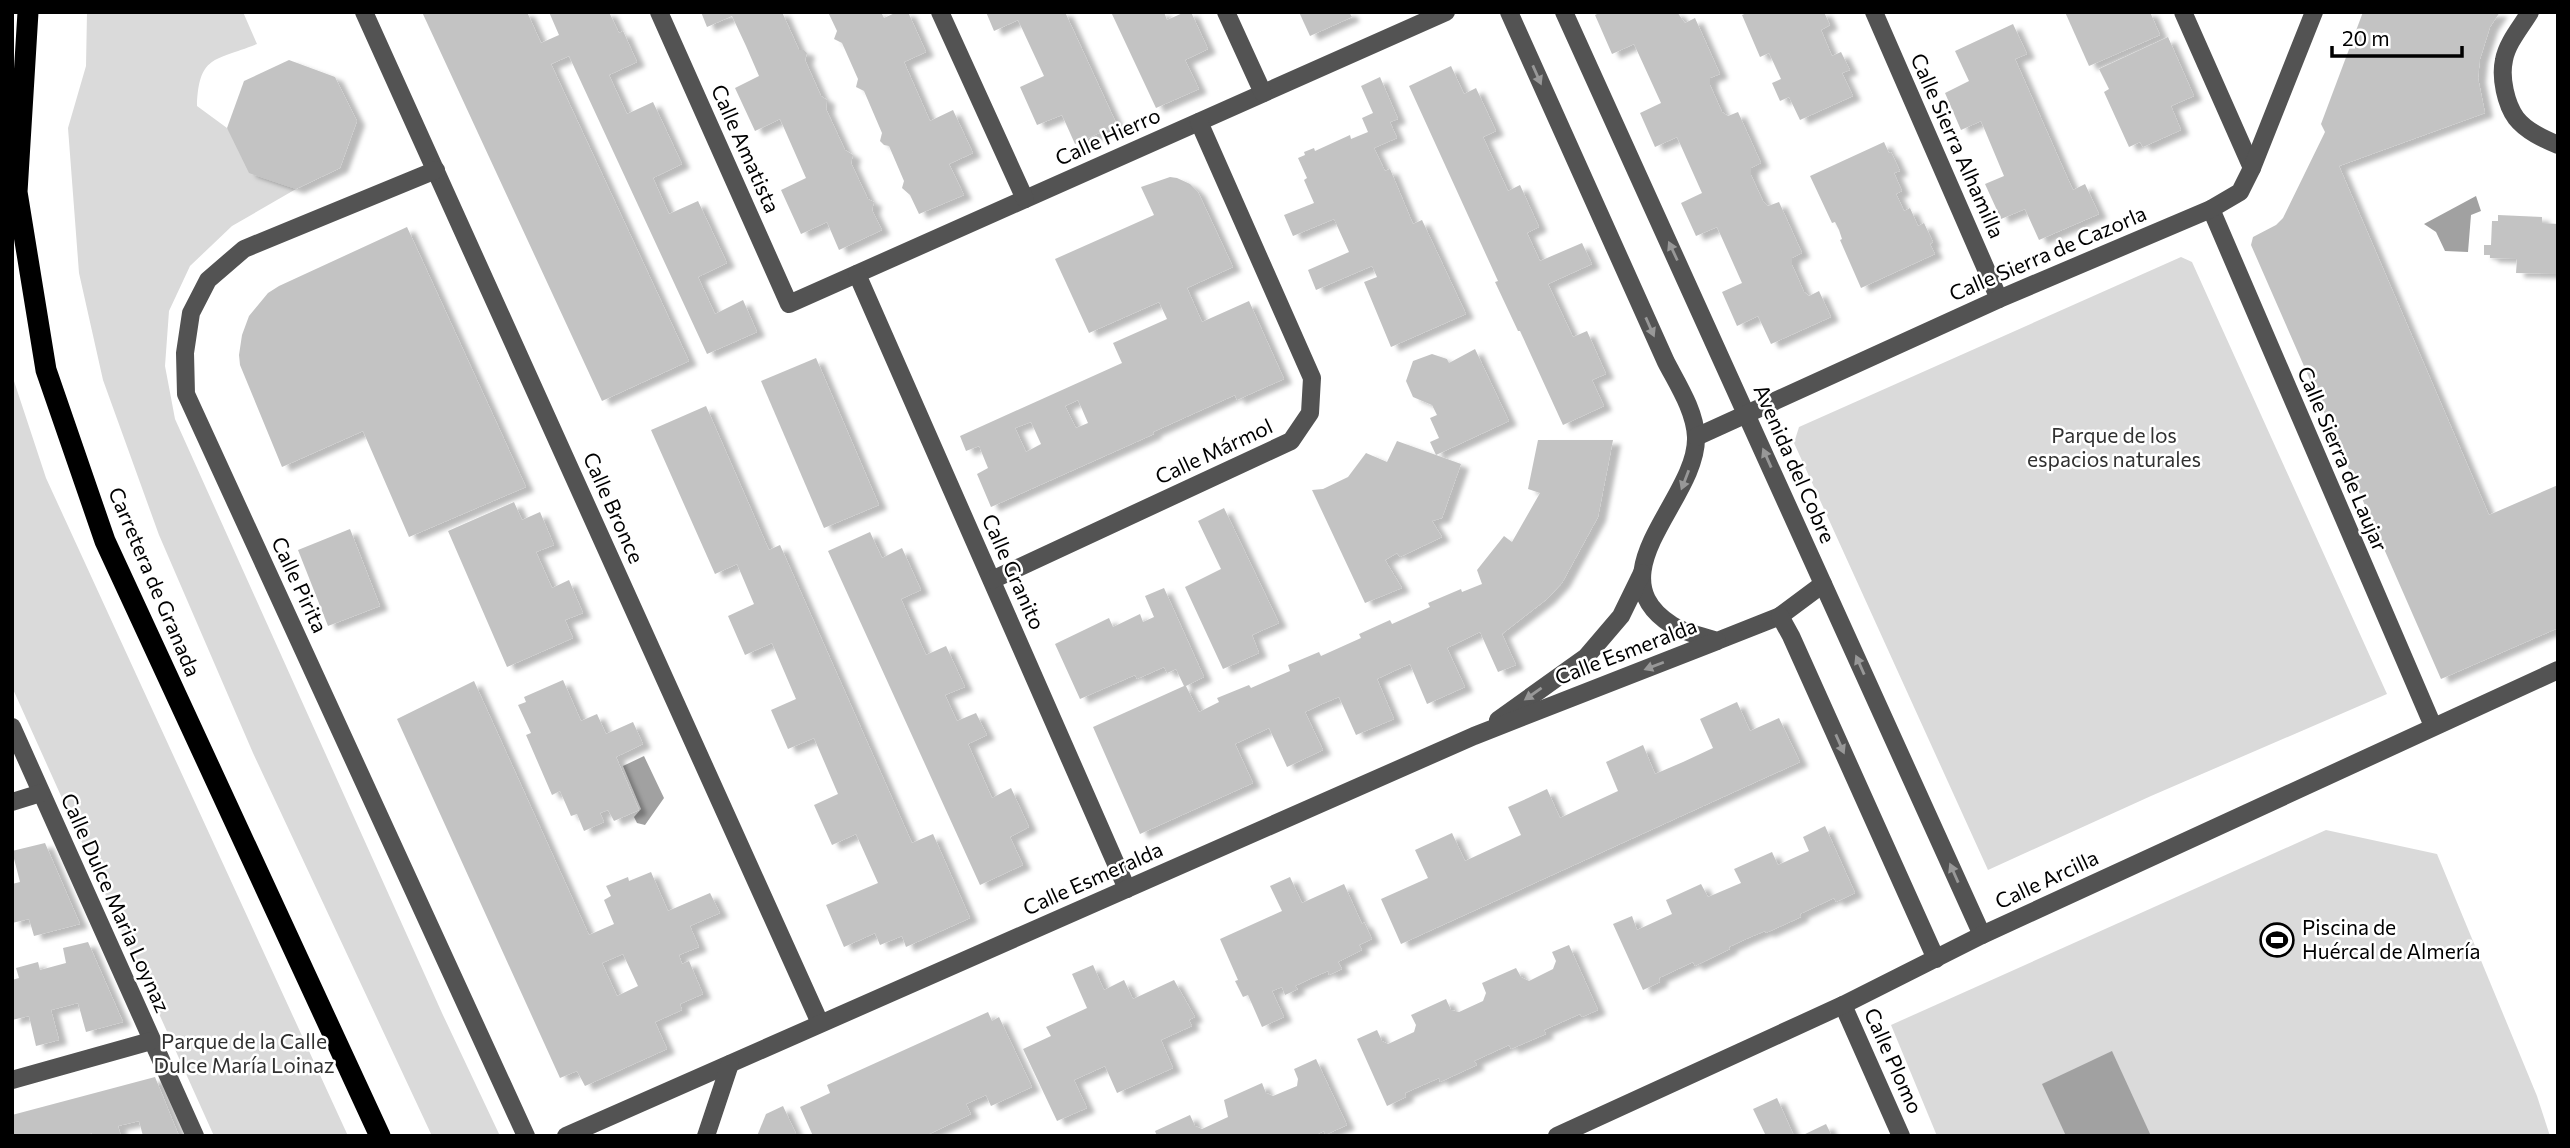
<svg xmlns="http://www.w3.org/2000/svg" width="2570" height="1148" viewBox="0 0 2570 1148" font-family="Commissioner,sans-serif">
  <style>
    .green { fill: #dadada }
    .water { fill: #a1a1a1 }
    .building { fill: #c3c3c3; fill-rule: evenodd; filter: url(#shadow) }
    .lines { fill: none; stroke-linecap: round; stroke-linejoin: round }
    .minor { stroke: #535353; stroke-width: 18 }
    .highway { stroke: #000; stroke-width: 21 }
    .oneway { fill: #989898 }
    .labels { text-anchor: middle; stroke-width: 5; stroke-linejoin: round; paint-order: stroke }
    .street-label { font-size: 21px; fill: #000; stroke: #fff }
    .park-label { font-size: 21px; fill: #313131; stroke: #fff }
    .poi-label { font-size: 21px; fill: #000; stroke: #fff; text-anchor: start }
  </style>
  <defs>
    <filter id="shadow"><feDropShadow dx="8" dy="4.5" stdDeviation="2" flood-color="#0004"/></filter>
  </defs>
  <rect width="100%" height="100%" fill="#fff"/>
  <g class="green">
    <path d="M87,12H243L257,44C214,61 199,55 197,106L227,128L296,189L232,226L190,266L169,311L165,366L175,419L442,1013L500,1136H432L253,753L159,535L103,380L79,273L68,128L86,66Z"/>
    <path d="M2181,257L2192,262L2387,694L2151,796L1988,870L1794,443L1799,427Z"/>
    <path d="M12,375L46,478L348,1136H214L12,687Z"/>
    <path d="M2326,830L2437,854L2537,1096L2550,1136H1937L1891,1025Z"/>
  </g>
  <g class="water">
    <path d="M2476,196L2481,211L2471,215L2468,252L2445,251L2436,232L2424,224Z"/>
    <path d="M644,756L664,798L645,825L637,823L634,817L641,809L623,766Z"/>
    <path d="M2112,1051L2151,1136H2066L2042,1084Z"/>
  </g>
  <g class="building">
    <path d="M422,12H527L541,43L559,35L549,12H609L619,33L623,31L637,62L609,75L627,114L653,102L682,164L653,178L669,214L698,201L727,263L698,277L715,314L743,300L757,332L707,354L569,56L551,64L689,361L602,401Z"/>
    <path d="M701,12H782L799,50H804L807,53L805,60L821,96L827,100L826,109L845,150L853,155L851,163L868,199L874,202L872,210L882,230L839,250L827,222L801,234L781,190L806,178L780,119L755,131L735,88L759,76L746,46L732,16L707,27Z"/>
    <path d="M828,12H881L884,18L897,12H908L926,52L904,62L930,121L953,110L973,153L949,164L964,195L919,214L910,195L902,188L904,181L889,146L884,145L880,141L882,133L864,91L856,87L858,79L842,43L834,39L837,31Z"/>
    <path d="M986,12H1065L1117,125L1075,144L1062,115L1037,125L1020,87L1044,76L1018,20L994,31Z"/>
    <path d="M1111,12H1164L1167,20L1185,12H1191L1208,49L1185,60L1199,89L1156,108Z"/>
    <path d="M1299,12H1349L1352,17L1310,36Z"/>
    <path d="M1601,12H1677L1685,23L1695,18L1720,74L1710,78V85L1722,112L1728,116L1738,112L1761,163L1751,168V175L1763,201L1768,206L1779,202L1802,253L1792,258V265L1798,278L1804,292L1809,296L1819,291L1831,317L1771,344L1758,316L1737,326L1722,292L1742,283L1717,227L1696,236L1681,203L1702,193L1677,137L1655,147L1640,113L1661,103L1634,44L1612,54L1595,15Z"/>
    <path d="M1749,12H1824L1830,25L1821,30L1832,56L1841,52L1850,70L1842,73L1853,96L1800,120L1789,97L1780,101L1772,83L1781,79L1769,53L1760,57L1742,15Z"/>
    <path d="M2065,12H2150L2160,35L2089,66Z"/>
    <path d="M2363,12H2500L2490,27L2480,59L2478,78L2485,113L2339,166L2489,515L2558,485V628L2441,679L2251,245L2253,237L2276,225L2283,218L2325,132L2321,124Z"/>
    <path d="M2013,24L2027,54L2015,59L2064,170L2073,190L2085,184L2099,214L2039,240L2025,209L2001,219L1985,184L2004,176L1981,121L1961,130L1945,93L1969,81L1955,51Z"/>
    <path d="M2168,37L2194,96L2171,106L2181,130L2143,147L2140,142L2129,147L2104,92L2109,89L2099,69Z"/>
    <path d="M289,60L335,77L357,121L340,168L296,189L249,173L227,128L244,81Z"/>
    <path d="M1451,66L1464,94L1476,88L1496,131L1483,137L1508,191L1520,185L1539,227L1527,233L1540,261L1582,243L1592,264L1548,284L1573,337L1587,331L1606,374L1592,380L1604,406L1563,425L1520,331H1518L1495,282L1498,281L1409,86Z"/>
    <path d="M1380,77L1398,119L1390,122L1397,138L1374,148L1385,171L1390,169L1413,224L1422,220L1466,314L1391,347L1364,282L1377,277L1372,266L1316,290L1308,270L1349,252L1334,219L1293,236L1284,215L1314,203L1304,180L1307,178L1298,158L1305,155L1304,152L1314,148L1315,151L1350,135L1351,139L1368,132L1362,118L1373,113L1361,86Z"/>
    <path d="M1884,142L1889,153L1891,152L1900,171L1894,173L1902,191L1896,194L1900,202L1904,211L1910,208L1918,226L1924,223L1933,242L1930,244L1935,254L1861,288L1840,240L1842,239L1839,230L1835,222L1832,223L1810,176Z"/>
    <path d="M1170,177L1177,178L1190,184L1198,192L1233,267L1187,288L1202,322L1249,301L1284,379L1237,400L1235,395L1153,432L1154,434L991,507L977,474L988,468L979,446L966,451L960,436L1122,363L1113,343L1167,319L1159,302L1089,333L1055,259L1154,215L1141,187ZM1078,400L1088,423L1076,428L1065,406ZM1031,422L1041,444L1026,452L1015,428Z"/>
    <path d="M2498,215L2542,217V223L2558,224V274L2516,273L2517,259L2490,258V255H2484V245H2491L2492,221H2498Z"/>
    <path d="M407,227L526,487L409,537L363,431L282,467L240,365L239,355L242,335L249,316L268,293L279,286Z"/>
    <path d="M1475,349L1509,421L1436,455L1461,464L1442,518L1432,521L1442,537L1400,557L1397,553L1385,560L1402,588L1365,603L1312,490L1323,489L1348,477L1366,453L1387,462L1397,441L1436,455L1430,442L1439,438L1430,418L1437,415L1432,405L1413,397L1406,381L1413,361L1432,354L1447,359L1449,363Z"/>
    <path d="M816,358L879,505L824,528L761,381Z"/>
    <path d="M706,406L769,550L780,545L912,843L933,834L970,918L906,947L902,936L880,945L875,933L844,947L826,905L878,883L856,834L832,845L814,805L838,794L814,738L788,749L771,710L796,699L772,643L745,655L728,616L754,604L737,564L715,574L651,430Z"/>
    <path d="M1538,440H1613L1598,517L1562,583L1547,599L1502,634L1516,665L1498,672L1480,632L1447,648L1465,687L1427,704L1410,664L1394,671L1377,679L1394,719L1356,735L1339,697L1322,704L1305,712L1323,750L1287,767L1269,728L1235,744L1253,783L1140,834L1093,727L1184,686L1176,669L1167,673L1164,667L1137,679L1135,675L1080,699L1055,644L1109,618L1113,627L1140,614L1143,622L1154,617L1145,596L1164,588L1204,677L1186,686L1199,712L1219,702L1217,698L1249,685L1251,688L1290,671L1288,665L1319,652L1321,656L1361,638L1359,634L1390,620L1392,624L1430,607L1428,603L1461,589L1462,592L1482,584L1477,570L1504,536L1512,542L1540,493L1528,489Z"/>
    <path d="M514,502L522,520L540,512L554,545L536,552L552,588L569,580L583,613L565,620L573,638L507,667L448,531Z"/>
    <path d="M1224,508L1279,623L1252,635L1259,653L1223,669L1185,587L1221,569L1198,521Z"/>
    <path d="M350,529L380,606L328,626L298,550Z"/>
    <path d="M870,532L882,558L902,548L921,590L901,599L926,655L946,646L965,687L945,695L957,721L976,713L987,735L968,744L992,798L1011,788L1029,827L1010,837L1023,865L980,885L828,551Z"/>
    <path d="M563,680L581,721L597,714L606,734L633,722L643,744L616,757L639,810L614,821L608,810L600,813L604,822L584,831L577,814L571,816L560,791L552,795L526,735L531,733L518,705L526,702L524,697Z"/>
    <path d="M474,681L589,935L614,924L604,900L611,896L606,886L628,877L629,881L651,872L668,911L710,893L720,913L690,926L699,947L679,955L682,964L689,961L703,994L680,1004L682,1010L655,1022L667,1049L585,1086L577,1071L560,1078L397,719ZM623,954L638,986L617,996L602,963Z"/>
    <path d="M1737,702L1750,731L1779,718L1800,762L1401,944L1381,899L1428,878L1415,850L1452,833L1465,861L1521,835L1508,807L1528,798L1547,789L1560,818L1618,791L1606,762L1643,745L1655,774L1683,762L1713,748L1700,719Z"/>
    <path d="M1825,826L1855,893L1836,902L1834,898L1800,914L1801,917L1766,933L1765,931L1746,939L1729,947L1730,949L1695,966L1693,962L1659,978L1660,982L1643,990L1613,924L1632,916L1637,930L1672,914L1666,900L1701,884L1708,897L1741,883L1734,869L1772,852L1778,865L1809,851L1803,837Z"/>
    <path d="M45,843L80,924L34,936L29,919L12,923V884L20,882L12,851Z"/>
    <path d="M1290,877L1302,903L1344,884L1362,924L1364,922L1372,939L1359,945L1362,950L1338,962L1342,969L1329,975L1328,971L1312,978L1295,986L1298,989L1285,995L1282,987L1272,991L1284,1017L1262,1027L1248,995L1243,997L1235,981L1238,980L1220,939L1282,911L1270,886Z"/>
    <path d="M88,942L123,1022L86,1032L78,1003L51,1010L59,1040L36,1046L29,1016L12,1020V980L19,978L16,968L38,962L40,970L66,963L63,948Z"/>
    <path d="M1569,945L1598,1010L1582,1017L1580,1014L1544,1030L1546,1034L1511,1049L1509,1045L1474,1061L1477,1065L1440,1082L1439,1078L1405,1093L1406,1097L1387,1106L1357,1039L1377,1030L1382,1041L1388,1044L1414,1032L1416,1025L1411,1015L1446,999L1451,1010L1459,1012L1483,1001L1486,993L1482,983L1516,968L1521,977L1529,981L1553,969L1556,961L1552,952Z"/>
    <path d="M1093,965L1104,990L1124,980L1133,999L1174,980L1195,1017L1189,1020L1192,1026L1161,1040L1173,1068L1117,1093L1105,1066L1074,1080L1087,1108L1057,1121L1023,1049L1051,1036L1046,1027L1087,1008L1072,974Z"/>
    <path d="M988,1012L992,1021L999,1017L1032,1087L991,1106L986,1095L966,1104L971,1114L925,1136H813L800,1107L830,1093L827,1085Z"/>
    <path d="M1316,1059L1347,1125L1325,1135L1324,1131L1314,1136H1157L1155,1131L1190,1115L1195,1126L1202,1129L1228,1117L1224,1100L1262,1083L1266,1093L1273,1096L1297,1086L1298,1079L1294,1069Z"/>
    <path d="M155,1077L179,1136H143L139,1121L118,1126L121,1136H92V1133L84,1136H12V1115Z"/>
    <path d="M1777,1098L1794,1136H1766L1753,1109Z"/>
    <path d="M783,1106L797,1136H757L766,1114Z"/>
    <path d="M1826,1124L1832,1136H1801Z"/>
  </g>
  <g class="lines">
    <g class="minor">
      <path d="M364,12L820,1023"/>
      <path d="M659,12L789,304L1446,12"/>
      <path d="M940,12L1025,199"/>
      <path d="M1226,12L1263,93"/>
      <path d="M1509,12L1666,362C1678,385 1695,411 1696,437C1698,499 1592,574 1672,625C1684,633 1703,636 1717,641L1780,616L1823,584"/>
      <path d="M1564,12L1982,935"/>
      <path d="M1874,12L1999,299"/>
      <path d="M2183,12L2252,168"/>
      <path d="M2530,12C2521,27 2507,43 2504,60C2500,78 2506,104 2516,118C2526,131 2544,139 2558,145"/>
      <path d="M436,170L244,249L208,280L191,313L185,353L186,394L526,1136"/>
      <path d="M2211,209L2433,726"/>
      <path d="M857,274L1127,889"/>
      <path d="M1696,437L1999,299L2211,209L2240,192L2252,168L2314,12"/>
      <path d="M992,580L1291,441L1310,413L1312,378L1199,122"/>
      <path d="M1780,616L1791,636L1936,959"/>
      <path d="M1498,720L1586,657L1621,616L1642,573"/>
      <path d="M12,727L195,1136"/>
      <path d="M12,802L41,793"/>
      <path d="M1843,1005L1901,1136"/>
      <path d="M12,1080L151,1041"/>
      <path d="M566,1136L1474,736L1717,641"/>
      <path d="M706,1136L730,1064"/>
      <path d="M1557,1136L1843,1005L1982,935L2558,670"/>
    </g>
    <path class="highway" d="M28,12L17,192L46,370L105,541L380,1136"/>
  </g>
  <defs><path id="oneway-solid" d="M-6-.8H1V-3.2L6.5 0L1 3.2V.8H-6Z" transform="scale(1.75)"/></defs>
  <g class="oneway">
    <use href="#oneway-solid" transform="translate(1537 75) rotate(66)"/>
    <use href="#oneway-solid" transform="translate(1673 251) rotate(-115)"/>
    <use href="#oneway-solid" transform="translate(1650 327) rotate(66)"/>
    <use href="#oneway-solid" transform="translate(1767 458) rotate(-114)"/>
    <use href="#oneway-solid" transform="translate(1685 480) rotate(111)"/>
    <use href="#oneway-solid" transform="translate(1860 665) rotate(-114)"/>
    <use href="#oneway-solid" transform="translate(1654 666) rotate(159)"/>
    <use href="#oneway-solid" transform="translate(1533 694) rotate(145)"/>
    <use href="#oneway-solid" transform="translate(1840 744) rotate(66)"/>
    <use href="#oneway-solid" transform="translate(1954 873) rotate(-114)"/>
  </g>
  <defs>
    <symbol id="stadium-ring" viewBox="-11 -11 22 22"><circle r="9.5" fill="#fff" stroke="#000" stroke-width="1.5"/><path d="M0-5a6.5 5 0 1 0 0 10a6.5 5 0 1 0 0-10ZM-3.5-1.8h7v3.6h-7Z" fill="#000"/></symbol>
  </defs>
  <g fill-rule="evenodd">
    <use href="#stadium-ring" x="2258" y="921" width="38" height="38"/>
  </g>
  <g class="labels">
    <g class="street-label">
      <text transform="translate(1108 137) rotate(-24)" y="7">Calle Hierro</text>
      <text transform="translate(1957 146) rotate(66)" y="7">Calle Sierra Alhamilla</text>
      <text transform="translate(745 149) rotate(66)" y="7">Calle Amatista</text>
      <text transform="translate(2048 254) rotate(-23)" y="7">Calle Sierra de Cazorla</text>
      <text transform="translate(1214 452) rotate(-25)" y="7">Calle Mármol</text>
      <text transform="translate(2342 459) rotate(67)" y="7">Calle Sierra de Laujar</text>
      <text transform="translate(1794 464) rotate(66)" y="7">Avenida del Cobre</text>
      <text transform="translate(613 508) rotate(66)" y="7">Calle Bronce</text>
      <text transform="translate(1013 572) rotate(66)" y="7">Calle Granito</text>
      <text transform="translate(154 582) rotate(67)" y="7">Carretera de Granada</text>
      <text transform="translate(299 585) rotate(65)" y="7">Calle Pirita</text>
      <text transform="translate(1626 652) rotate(-21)" y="7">Calle Esmeralda</text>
      <text transform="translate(1093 879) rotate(-24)" y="7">Calle Esmeralda</text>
      <text transform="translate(2047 880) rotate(-25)" y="7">Calle Arcilla</text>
      <text transform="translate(115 903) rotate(66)" y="7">Calle Dulce Maria Loynaz</text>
      <text transform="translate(1893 1061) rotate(66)" y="7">Calle Plomo</text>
    </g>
    <g class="park-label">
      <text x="2114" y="443">Parque de los<tspan x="2114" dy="24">espacios naturales</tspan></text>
      <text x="244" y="1049">Parque de la Calle<tspan x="244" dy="24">Dulce María Loinaz</tspan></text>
    </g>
    <g class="poi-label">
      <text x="2302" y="935">Piscina de<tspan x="2302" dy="24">Huércal de Almería</tspan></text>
    </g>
  </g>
  <rect width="2570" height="1148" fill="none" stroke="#000000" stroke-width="28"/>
  <path d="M2332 46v10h130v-10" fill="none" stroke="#000000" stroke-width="3.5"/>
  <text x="2342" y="46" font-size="21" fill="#000000" stroke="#ffffff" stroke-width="5" paint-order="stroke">20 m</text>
</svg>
